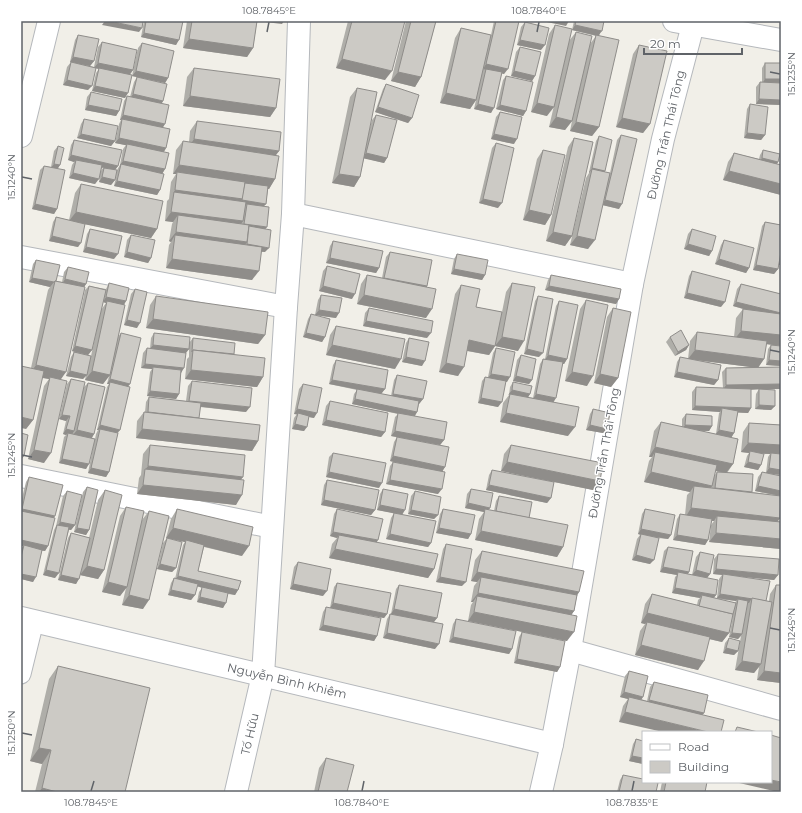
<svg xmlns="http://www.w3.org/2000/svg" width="802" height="813" viewBox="0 0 802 813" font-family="Montserrat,sans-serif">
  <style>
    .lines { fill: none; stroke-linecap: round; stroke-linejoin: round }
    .service-casing { stroke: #b5b8bc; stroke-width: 21 }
    .minor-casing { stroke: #b5b8bc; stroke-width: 24 }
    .service { stroke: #fff; stroke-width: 19 }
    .minor { stroke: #fff; stroke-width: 22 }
    .wall { fill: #afaea9; fill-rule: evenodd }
    .shaded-wall { fill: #8f8d8a }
    .building { fill: #cccac5; stroke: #8f8d8a }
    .ticks { fill: none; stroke: #5f6368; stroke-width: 1.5 }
    .labels { text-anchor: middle; stroke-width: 3; stroke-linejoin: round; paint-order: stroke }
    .street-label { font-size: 12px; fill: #5f6368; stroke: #fff }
    .neatline { fill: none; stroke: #5f6368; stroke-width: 1.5 }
    .ticks-label { font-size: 10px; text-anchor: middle; fill: #5f6368 }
  </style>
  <rect width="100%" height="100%" fill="#f1efe8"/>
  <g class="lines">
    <defs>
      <path id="service" d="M21,674L34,621"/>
      <g id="minor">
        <path d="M674,21L781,40"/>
        <path d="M21,136L49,21"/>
        <path d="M293,214L632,284"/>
        <path d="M21,257L286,307"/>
        <path d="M21,476L272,527"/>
        <path d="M21,618L552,744"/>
        <path d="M570,650L781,709"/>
        <path d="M236,792L263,675L286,307L293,214L299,21"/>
        <path d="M541,792L552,744L570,650L632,284L663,139L694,21"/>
      </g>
    </defs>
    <use href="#service" class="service-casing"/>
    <use href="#minor" class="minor-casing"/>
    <use href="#service" class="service"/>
    <use href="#minor" class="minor"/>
  </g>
  <g class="wall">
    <path d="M144,21H183L176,45L141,37Z"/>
    <path d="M187,21H257L253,48L247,57L183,48Z"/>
    <path d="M348,21H405L385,80L336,68Z"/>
    <path d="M406,21H436L421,77L415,87L391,81Z"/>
    <path d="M494,21H519L504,74L502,73L491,113L474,109L476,100L470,109L440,103L455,38L461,28L491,35Z"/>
    <path d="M574,21H604L599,36V127L592,136L570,131L572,121L565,130L549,127L569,41L576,32L590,44L596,36L572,30Z"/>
    <path d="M525,22L541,50L517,45L521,27Z"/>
    <path d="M555,25L547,116L531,112L549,34Z"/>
    <path d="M78,35L94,61L90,66L94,67L98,47L102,42L133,70L130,75L125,98L92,91L96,73L99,69L96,68L88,90L63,85L67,67L71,62H70L75,40Z"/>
    <path d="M142,43L168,78L165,83L132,76L138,48Z"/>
    <path d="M639,45L650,124L643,133L616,127L633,54Z"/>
    <path d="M520,47L535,76L532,81L511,76L516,52Z"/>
    <path d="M765,63L781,105L756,104V87L760,82H762V68Z"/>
    <path d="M194,68L276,108L270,117L183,106L187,77Z"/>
    <path d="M506,76L526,111L523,116L496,109L503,80Z"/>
    <path d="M137,77L163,101L162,103L163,127L166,148L164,152L165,169L162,174L160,190L157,195L114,186L117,173L115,180L111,185L99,182L100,174L95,184L69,178L72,165L74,162L68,160L71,145L74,140L118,166L115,170H117L120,165L123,149L126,145L115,143L119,124L121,120H120L124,101L127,96L130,97L134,82ZM102,168H103L100,172Z"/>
    <path d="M386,84L412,118L408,123L375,112L383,89Z"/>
    <path d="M357,88L369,131L372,120L376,115L387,158L384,163L364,158L360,177L354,187L332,183L350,97Z"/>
    <path d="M91,92L119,111L116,116L85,110L87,97Z"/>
    <path d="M750,104L765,135L761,140L744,138L747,109Z"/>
    <path d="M500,112L514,144L491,139L496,117Z"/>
    <path d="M84,119L115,141L111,146L77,138L81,124Z"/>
    <path d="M197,121L279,151L276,155L275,179L269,189H268L266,204L264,206L265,229V252H261L252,280L166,268L169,245L171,242L169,241L172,224L173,222L165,221L167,201L169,199L171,182L176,174H173L176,150L183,141L189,142L190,131Z"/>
    <path d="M621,135L619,209L603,205L588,249L570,245L586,178L589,173V172L596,141L599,136L605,172L610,173L617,140Z"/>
    <path d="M574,138L572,236L565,246L546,241L568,147Z"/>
    <path d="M496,143L498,208L479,203L492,148Z"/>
    <path d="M58,146L60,165L57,168V209L54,214L32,209L40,170L44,166L51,167L54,151Z"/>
    <path d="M543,150L551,215L545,225L523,220L537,159Z"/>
    <path d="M763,150L778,162L777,164L781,165V195L723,180L728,162L734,153L759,159L760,155Z"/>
    <path d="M81,184L157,229L151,238L85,224L78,247L49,241L53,222L56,217L69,220L75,193Z"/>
    <path d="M765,222L781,225V265H778V269L774,274L753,270L762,226Z"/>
    <path d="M90,229L114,259L83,252L87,234Z"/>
    <path d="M692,229L712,251L709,256L684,249L688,234Z"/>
    <path d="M131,235L151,258L148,263L124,257L127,240Z"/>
    <path d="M724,240L749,268L746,273L715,264L721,245Z"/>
    <path d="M333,241L379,268L376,273L326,263L330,246Z"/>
    <path d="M390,252L427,286V287L426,318L357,304L361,284L367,275L382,278L386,257Z"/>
    <path d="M457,254L485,275L482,280L451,274L454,259Z"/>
    <path d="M36,260L56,281L62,282L64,272L68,267L86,284L84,287L60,380L44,463L28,459L44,386L49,379L42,378L33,420L26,429L31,368L48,290L50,287L29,282L33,264Z"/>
    <path d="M327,266L352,299L319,291L323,271Z"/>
    <path d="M692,271L721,307L684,298L689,276Z"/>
    <path d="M551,275L619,299L616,304L545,290L548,280Z"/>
    <path d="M109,283L126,301L124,305L118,337L121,333L128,386L120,430L118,433L109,472L106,477L88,473L94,442L86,469L59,463L64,437L66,435L63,434L66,421L59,419L67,384L71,379L84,387L88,383L94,434L92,438L95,439L96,434L98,430H97L107,387L109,384H107L109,376L103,384L85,380L86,375L83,379L66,376L71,357L74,352L72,351L85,290L89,286L106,289ZM103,302L106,303L101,310ZM98,324L91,356L88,355L92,350Z"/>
    <path d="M512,283L518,351L495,346L489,355L467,351L458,376L439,372L455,294L461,285L476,307L502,312L506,292Z"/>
    <path d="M741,284L781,294V346L766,344L764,359L758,367H781V389H768L775,390V406L771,410L755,409L756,394L759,389L751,390V408L748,413L738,412L734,433L731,438L738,439L733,464L727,473L753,474L752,492L778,496L755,491L758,477L762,472L766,473L768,457L770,454H764L761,465L758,470L744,467L747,456L749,453L741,452L743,432L749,423L781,425V475L770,474L781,476V506L780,518L778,521L781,522V549L709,542L711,525L714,521H711L708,540L705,545L673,540L677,519L680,514L685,515L687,495L690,492L644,482L649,461L652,457H649L654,431L661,422L682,427V419L686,414L712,416V426L709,431H700L716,434L719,413L720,412L692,410V392L696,387L723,388L722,372L726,368L751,367L695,360L721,365L718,380L714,385L674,377L677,362L680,357L688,359L690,341L697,332L734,337L736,318L743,309L733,306L737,289ZM715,471L723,473L717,472L714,476Z"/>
    <path d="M135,289L137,328L124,325L131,294Z"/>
    <path d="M321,295L336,318L315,315L318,300Z"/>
    <path d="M156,296L265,335L258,344L146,328L150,305Z"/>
    <path d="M538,296L539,357L524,354L535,301Z"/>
    <path d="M586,300L587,386L565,381L580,309Z"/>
    <path d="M559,301L567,359L564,364L563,363L553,402L568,436L500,422L503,403L509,395L510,387L513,382L530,394L528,397L533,398L540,364L543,359H545L556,306Z"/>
    <path d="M369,308L427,338L363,326L365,313Z"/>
    <path d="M613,308L618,378L611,387L594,383L607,317Z"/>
    <path d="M311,314L325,337L322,342L303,337L308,319Z"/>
    <path d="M336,326L395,369L326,355L330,335Z"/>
    <path d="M154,333L189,349L186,353L181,373L179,394L176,399L147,396L150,372L152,369L141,368L143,353L147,348L150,349L151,338Z"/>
    <path d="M670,337L689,345L686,350L675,356L666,342Z"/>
    <path d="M193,338L234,354L263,377L257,387L185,379L187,359L189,357V343Z"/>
    <path d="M409,338L422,366L402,362L406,343Z"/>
    <path d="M771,345L781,346V366L766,365L768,349Z"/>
    <path d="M496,348L507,382H505L498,407L478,403L482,381L485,377H488L493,353Z"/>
    <path d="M521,355L532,380L529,384L513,381L517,360Z"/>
    <path d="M336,360L385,389L381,394L391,396L394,380L397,375L423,399L419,404L417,412L415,416L444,440L440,445L391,436L395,417L398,414L352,404L354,394L357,390L329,384L333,365Z"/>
    <path d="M192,381L246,412L200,407L198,418L258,441L252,451L136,438L137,421L144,412H145L146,402L149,397L186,401L188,386Z"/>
    <path d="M303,384L314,418L309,417L304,431L292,429L294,418L297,414H294L299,389Z"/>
    <path d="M330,401L385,432L381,437L322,425L326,406Z"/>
    <path d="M593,409L607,429L603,433L586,430L590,414Z"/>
    <path d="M397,437L445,467L442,471L438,494L386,484L390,466L393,462L390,461L394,442Z"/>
    <path d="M150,445L243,477L241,479L236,505L137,494L139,478L141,475L143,454Z"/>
    <path d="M511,445L600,481L593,490L501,471L504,454Z"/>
    <path d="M333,453L379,488L326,477L329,457Z"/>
    <path d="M492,470L551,498L547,503L486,490L489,475Z"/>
    <path d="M29,477L54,518L48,546L45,551H42L33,582L21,579V549L23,546H21V502L26,482Z"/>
    <path d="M327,480L375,510L371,515L321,505L324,485Z"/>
    <path d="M87,487L89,530L86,535L74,532L83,492Z"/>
    <path d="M383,489L402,514L431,543L428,547L386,539L391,518L394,513L377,510L380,494Z"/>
    <path d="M471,489L490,508L488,510L494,511L496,501L499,496L529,518L563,547L557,557L475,540L479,519L484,512L465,508L467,494Z"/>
    <path d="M105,490L104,570L98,579L80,575L76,584L58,580L68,538L71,533L89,538L98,500Z"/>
    <path d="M67,491L75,525L71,530H69L55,578L43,575L54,530L56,526L63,496Z"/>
    <path d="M415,491L438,515L434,519L408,514L411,496Z"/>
    <path d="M126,507L142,520L149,511L143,609L122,605L126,588L120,596L102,592L120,516Z"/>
    <path d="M177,509L242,556L204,547L198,571L238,590L235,595L228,594L223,608L197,602L199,592L202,588L197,586L195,595L191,600L168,595L171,583L174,578L175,579L183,545L185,542L166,538L171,519Z"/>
    <path d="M337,509L377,542L434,569L428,578L329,558L332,544L337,538L330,536L334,514Z"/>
    <path d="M443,509L471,534L468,539L436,533L440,514Z"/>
    <path d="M645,509L671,535L668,539L658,538L650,564L632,560L637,539L640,535L638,534L642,514Z"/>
    <path d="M167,538L176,568L172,572L157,569L163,543Z"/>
    <path d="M446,544L462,586L436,582L443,549Z"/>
    <path d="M668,547L689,572L688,574L692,575L696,557L700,552L710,574L707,578L716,595L714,598H717L719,579L722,575L713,574L714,559L718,554L778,575L774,580L737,576L766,601H769L770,594L776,585L781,683L757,680L759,667L754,673L735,670L741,636L738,639L729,637L733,616L729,633L722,642L709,639L698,670L635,655L640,631L645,624L641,623L645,604L652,594L697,605L698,600L700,598L672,593L675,577L677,575L660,572L664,551ZM717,599L736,601L735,603Z"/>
    <path d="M482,551L579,592L577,596L574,611L572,614L567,641L468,621L471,605L473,602H471L474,586L477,582L471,581L475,560Z"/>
    <path d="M298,562L323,596L290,589L294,567Z"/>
    <path d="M337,583L387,614L384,618L344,611L377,636L374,641L319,630L323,612L326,607L330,608L334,587Z"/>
    <path d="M399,585L437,618L434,622L435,649L383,638L387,619L390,614H391L396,589Z"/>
    <path d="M456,619L512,649L509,654L449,642L453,624Z"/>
    <path d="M522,632L560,667L557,672L514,663L519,637Z"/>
    <path d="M729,638L738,651L734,655L723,653L725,643Z"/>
    <path d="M58,666L125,792H35L42,764L30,761L49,679Z"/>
    <path d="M629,671L641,699L647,701L650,687L654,682L704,713L703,714L619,722L623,706L628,699L620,697L625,676Z"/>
    <path d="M636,739L643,741V764L629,761L633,744Z"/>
    <path d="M326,758L347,792H314L319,768Z"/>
    <path d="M623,775L656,792H617L620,780Z"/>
    <path d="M662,782H707L705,792H660Z"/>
  </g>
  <g class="shaded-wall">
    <path d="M105,21H109L142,28L139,32L102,25Z"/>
    <path d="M257,21H284L282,24Z"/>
    <path d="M542,21H569L566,26Z"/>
    <path d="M575,25L602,31L598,36L572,30Z"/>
    <path d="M144,33L179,40L176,45L141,37Z"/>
    <path d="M189,39L253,48L247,57L183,48Z"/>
    <path d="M520,40L545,45L541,50L517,45Z"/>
    <path d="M73,57L94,61L90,66L70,62Z"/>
    <path d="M342,59L392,71L385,80L336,68Z"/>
    <path d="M98,63L133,70L129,75L94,68Z"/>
    <path d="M486,64L508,69L504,74L483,69Z"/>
    <path d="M136,71L168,78L165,83L132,76Z"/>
    <path d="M514,71L535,76L532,81L511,76Z"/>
    <path d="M398,72L421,77L415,87L391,81Z"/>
    <path d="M765,79H781V84H762Z"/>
    <path d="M67,80L92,86L88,90L63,85Z"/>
    <path d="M95,86L128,93L125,98L92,91Z"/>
    <path d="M446,93L476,100L470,109L440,103Z"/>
    <path d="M133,94L163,101L160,106L130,99Z"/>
    <path d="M190,96L276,108L270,117L183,106Z"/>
    <path d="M759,99L781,100V105L756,104Z"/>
    <path d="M537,103L554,107L547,116L531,112Z"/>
    <path d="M478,104L494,108L491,113L474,109Z"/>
    <path d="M88,105L119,111L116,116L85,110Z"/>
    <path d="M500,105L526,111L523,116L496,109Z"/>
    <path d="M378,107L412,118L408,123L375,112Z"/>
    <path d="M123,115L165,124L162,129L122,119L121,120H120Z"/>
    <path d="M556,117L572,121L565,130L549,127Z"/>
    <path d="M622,118L650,124L643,133L616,127Z"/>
    <path d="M576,122L599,127L592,136L570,131Z"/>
    <path d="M747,133L765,135L761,140L744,138Z"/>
    <path d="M81,134L115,141L111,146L77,138Z"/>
    <path d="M494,134L517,139L514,144L491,139Z"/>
    <path d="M119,138L166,148L163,153L115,143Z"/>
    <path d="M194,139L279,151L272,160L188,148Z"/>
    <path d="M366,153L387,158L384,163L362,158Z"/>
    <path d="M71,155L118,166L115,170L75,162L76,160L74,162L68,160Z"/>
    <path d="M762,158L778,162L775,167L758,163Z"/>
    <path d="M123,161L165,169L162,174L120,165Z"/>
    <path d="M54,164L60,165L57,170L50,169Z"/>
    <path d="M179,165L275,179L269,189L245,185L177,172L176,174H173Z"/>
    <path d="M592,168L605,171L602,176L592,169L589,173V172Z"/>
    <path d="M729,171L781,184V195L723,180Z"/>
    <path d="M73,173L99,179L95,184L69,178Z"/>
    <path d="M339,174L360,177L354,187L332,183Z"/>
    <path d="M102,177L115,180L111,185L99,182Z"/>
    <path d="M117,181L160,190L157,195L114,186Z"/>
    <path d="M175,190L243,199L236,208L174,192Z"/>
    <path d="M483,199L502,203L498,208L479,203Z"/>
    <path d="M242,200L266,204L262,208L247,204L245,206L239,205Z"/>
    <path d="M605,200L622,204L619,209L602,205Z"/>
    <path d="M35,204L57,209L54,214L32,209Z"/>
    <path d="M529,210L551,215L545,225L523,220Z"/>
    <path d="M76,212L157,229L151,238L69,221Z"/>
    <path d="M171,212L243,221L237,230L178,215L173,222L165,221Z"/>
    <path d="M244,224L267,227L263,232Z"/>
    <path d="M176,232L247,242L241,251L175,235L171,242L169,241Z"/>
    <path d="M553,232L572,236L565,246L546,241Z"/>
    <path d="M52,236L81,243L78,247L49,241Z"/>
    <path d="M577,236L595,240L588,249L570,245Z"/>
    <path d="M247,244L269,248L265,252L244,249Z"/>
    <path d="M688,244L712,251L709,256L684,249Z"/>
    <path d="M86,247L118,254L114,259L83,252Z"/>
    <path d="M127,252L151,258L148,263L124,257Z"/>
    <path d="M330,258L379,268L376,273L326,263Z"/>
    <path d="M172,259L259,271L252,280L166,268Z"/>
    <path d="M719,259L749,268L746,273L715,264Z"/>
    <path d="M781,260V265H778Z"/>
    <path d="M756,265L778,269L774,274L753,270Z"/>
    <path d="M454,269L485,275L482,280L451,274Z"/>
    <path d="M32,278L54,282L50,287L29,282Z"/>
    <path d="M384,278L427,286L424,291L381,283Z"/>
    <path d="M65,279L86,284L83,289L62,284Z"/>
    <path d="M323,286L355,294L352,299L319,291Z"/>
    <path d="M549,286L619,299L616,304L545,290Z"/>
    <path d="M687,293L725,302L721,307L684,298Z"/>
    <path d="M364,295L432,309L426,318L357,304Z"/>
    <path d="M106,297L126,301L123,306L107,301L106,303L103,302Z"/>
    <path d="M736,302L781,313V319L733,306Z"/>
    <path d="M319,310L339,313L336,318L315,315Z"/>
    <path d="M153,319L265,335L258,344L146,328Z"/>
    <path d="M127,320L140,323L137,328L124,325Z"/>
    <path d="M366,321L431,333L427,338L363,326Z"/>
    <path d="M741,331L781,335V346L734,340Z"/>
    <path d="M306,333L325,337L322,342L303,337Z"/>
    <path d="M502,337L524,341L518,351L495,346Z"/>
    <path d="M469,340L495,346L489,355L463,350Z"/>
    <path d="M153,345L189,349L185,354L149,350Z"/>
    <path d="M332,345L401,359L395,369L326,355Z"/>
    <path d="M689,345L686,350L675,356L678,352Z"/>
    <path d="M75,346L92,350L88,355L72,351Z"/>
    <path d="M527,349L543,353L539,357L524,354Z"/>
    <path d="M695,350L764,359L758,368L688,359Z"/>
    <path d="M548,355L567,359L564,364L545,360Z"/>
    <path d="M406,357L425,361L422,366L402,362Z"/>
    <path d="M769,360L781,361V366L766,365Z"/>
    <path d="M446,363L464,367L458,376L439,372Z"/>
    <path d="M145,364L184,368L181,373L153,367L152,369L141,368Z"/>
    <path d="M36,365L66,372L59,382L50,377L49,379L29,375Z"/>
    <path d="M191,370L263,377L257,387L185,379Z"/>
    <path d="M70,371L87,375L83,379L66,376Z"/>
    <path d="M92,371L110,375L103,384L85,380Z"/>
    <path d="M572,372L593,376L587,386L565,381Z"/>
    <path d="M677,372L718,380L714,385L674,377Z"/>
    <path d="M491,374L510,377L507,382L488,378Z"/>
    <path d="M600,374L618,378L611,387L594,383Z"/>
    <path d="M516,376L532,380L529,384L513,381Z"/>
    <path d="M110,379L130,384L127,388L110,382L109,384H107Z"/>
    <path d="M332,380L385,389L381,394L329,384Z"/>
    <path d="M781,384V389L723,390L726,385Z"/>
    <path d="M512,390L530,394L527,399L510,394L508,395Z"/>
    <path d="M150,391L179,394L176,399L147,396Z"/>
    <path d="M393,394L423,399L419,404L390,399Z"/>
    <path d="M536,394L556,398L553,403L533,399Z"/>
    <path d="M481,398L502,402L498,407L478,403Z"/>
    <path d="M355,399L417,412L414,417L352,404Z"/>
    <path d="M189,401L250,407L246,412L186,405Z"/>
    <path d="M759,405L775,406L771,410L755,409Z"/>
    <path d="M695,406L751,408L748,413L722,412V408L720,412L692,410Z"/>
    <path d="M297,409L317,413L314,418L294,414Z"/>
    <path d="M506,413L575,427L568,436L500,422Z"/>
    <path d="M62,415L70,416L66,421L59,419Z"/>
    <path d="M21,417L33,420L26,429L21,428Z"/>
    <path d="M326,420L385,432L381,437L322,425Z"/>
    <path d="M295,424L307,427L304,431L292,429Z"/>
    <path d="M100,425L120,430L116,434L100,429L98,430H97Z"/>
    <path d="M590,425L607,429L603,433L586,430Z"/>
    <path d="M685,425L712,426L709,431L682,430Z"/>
    <path d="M66,429L74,431L71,436L68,433L66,435L63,434Z"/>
    <path d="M142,429L258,441L252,451L136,438Z"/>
    <path d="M77,430L94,434L91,439L73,435Z"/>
    <path d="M719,430L734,433L731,438L715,435Z"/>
    <path d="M395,431L444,440L440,445L391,436Z"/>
    <path d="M748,443L781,445V455L771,453L770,454L750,453V451L749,453L741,452Z"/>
    <path d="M655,447L733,464L726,473L654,458L655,452L652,457H649Z"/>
    <path d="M34,450L51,453L44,463L28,459Z"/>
    <path d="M21,455L24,456L21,460Z"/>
    <path d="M393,456L445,467L442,472L390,461Z"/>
    <path d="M62,459L89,464L86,469L59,463Z"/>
    <path d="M507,462L600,481L593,490L501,471Z"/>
    <path d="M748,462L761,465L758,470L744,467Z"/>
    <path d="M148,466L243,477L236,486L145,470Z"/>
    <path d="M91,468L109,472L106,477L88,473Z"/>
    <path d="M769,468L781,470V475L766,473Z"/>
    <path d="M329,472L382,483L379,488L326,477Z"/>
    <path d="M651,472L712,486L705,495L694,486L690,492L644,482Z"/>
    <path d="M390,480L442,489L438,494L386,484Z"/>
    <path d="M143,485L242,495L236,505L137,494Z"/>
    <path d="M489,485L551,498L547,503L486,490Z"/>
    <path d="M758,486L781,491V496L755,491Z"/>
    <path d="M324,500L375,510L371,515L321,505Z"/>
    <path d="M468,503L490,508L486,513L485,509L484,512L465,508Z"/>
    <path d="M380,505L405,510L402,515L377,510Z"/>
    <path d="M691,508L780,518L773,528L717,516L714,521L685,518Z"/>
    <path d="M22,509L55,516L52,521L21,514V510Z"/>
    <path d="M411,510L438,515L434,519L408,514Z"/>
    <path d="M60,522L75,525L71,530L57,527Z"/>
    <path d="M77,528L89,530L86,535L74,532Z"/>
    <path d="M173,528L249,546L242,556L186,542V540L185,542L166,538Z"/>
    <path d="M439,528L471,534L468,539L436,533Z"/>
    <path d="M641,529L671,535L668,539L638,534Z"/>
    <path d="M481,531L563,547L557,557L475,540Z"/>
    <path d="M333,532L378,540L375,545L339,535L337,538L330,536Z"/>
    <path d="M716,533L781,539V549L709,542Z"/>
    <path d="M390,534L431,543L428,547L386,539Z"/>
    <path d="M677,535L708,540L705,545L673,540Z"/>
    <path d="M21,540L48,546L45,551L24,546V545L23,546H21Z"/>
    <path d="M335,549L434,569L428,578L329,558Z"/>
    <path d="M636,555L654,560L650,564L632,560Z"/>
    <path d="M160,564L176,568L172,572L157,569Z"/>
    <path d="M87,566L104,570L98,579L80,575Z"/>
    <path d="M663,567L689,572L686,576L678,572L677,575L660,572Z"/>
    <path d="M716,569L778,575L774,580L713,574Z"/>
    <path d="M46,570L59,573L55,578L43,575Z"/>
    <path d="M696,570L710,574L707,578L692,575Z"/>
    <path d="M477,572L579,592L573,601L481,577L477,582L471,581Z"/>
    <path d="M21,574L36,577L33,582L21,579Z"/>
    <path d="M61,575L79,579L76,584L58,580Z"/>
    <path d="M178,576L238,590L235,595L174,581Z"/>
    <path d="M440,577L466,582L462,586L436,582Z"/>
    <path d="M108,582L127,587L120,596L102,592Z"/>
    <path d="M293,584L327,591L323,596L290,589Z"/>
    <path d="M675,588L716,595L712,600L702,595L700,598L672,593Z"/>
    <path d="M171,590L195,595L191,600L168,595Z"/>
    <path d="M478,593L574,611L567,621L477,596L473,602H471Z"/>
    <path d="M720,594L752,598L749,603L738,602V599L736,601L717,598Z"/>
    <path d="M129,595L149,600L143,609L122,605Z"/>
    <path d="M200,597L226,603L223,608L197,602Z"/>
    <path d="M333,603L387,614L384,618L330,608Z"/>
    <path d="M394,609L437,618L433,623L391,614Z"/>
    <path d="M474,612L574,632L567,641L468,621Z"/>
    <path d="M647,613L729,633L722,642L646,624L647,622L645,624L641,623Z"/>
    <path d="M323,625L377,636L374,641L319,630Z"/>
    <path d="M387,633L439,644L435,649L383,638Z"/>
    <path d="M732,633L742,634L738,639L729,637Z"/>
    <path d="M453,637L512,649L509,654L449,642Z"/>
    <path d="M641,645L704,661L698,670L635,655Z"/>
    <path d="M726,648L738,651L734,655L723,653Z"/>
    <path d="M517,659L560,667L557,672L514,663Z"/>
    <path d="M742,661L761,664L754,673L735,670Z"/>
    <path d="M764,671L781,673V683L757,680Z"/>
    <path d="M624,692L643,697L640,702L629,697L628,699L620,697Z"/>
    <path d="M649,700L704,713L700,718L646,705Z"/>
    <path d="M625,712L708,732H663L619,722Z"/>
    <path d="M39,748L51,750L42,764L30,761Z"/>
    <path d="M632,756L643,758V764L629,761Z"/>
    <path d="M771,780L781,782V792H778L735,782H771Z"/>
    <path d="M42,788L57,792H39Z"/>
  </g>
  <g class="building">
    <path d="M109,21H143L142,28Z"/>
    <path d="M146,21H183L179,40L144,33Z"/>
    <path d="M192,21H257L253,48L189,39Z"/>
    <path d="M352,21H405L392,71L342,59Z"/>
    <path d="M411,21H436L421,77L398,72Z"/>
    <path d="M496,21H519L508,69L486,64Z"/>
    <path d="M576,21H604L602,31L575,25Z"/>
    <path d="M525,22L549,28L545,45L520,40Z"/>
    <path d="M555,25L572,29L554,107L537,103Z"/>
    <path d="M461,28L491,35L476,100L446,93Z"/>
    <path d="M576,32L592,36L572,121L556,117Z"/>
    <path d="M78,35L99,39L94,61L73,57Z"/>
    <path d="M596,35L619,40L599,127L576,122Z"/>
    <path d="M102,42L137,50L133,70L98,63Z"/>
    <path d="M142,43L174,51L168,78L136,71Z"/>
    <path d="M639,45L667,51L650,124L622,118Z"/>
    <path d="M520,47L541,52L535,76L514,71Z"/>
    <path d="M71,62L96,68L92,86L67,80Z"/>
    <rect x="765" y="63" width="16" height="16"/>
    <path d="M99,68L132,75L128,93L95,86Z"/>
    <path d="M194,68L280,79L276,108L190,96Z"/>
    <path d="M486,69L502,72L494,108L478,104Z"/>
    <path d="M506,76L533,82L526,111L500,105Z"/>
    <path d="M137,77L167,84L163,101L133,94Z"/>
    <path d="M760,82L781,83V100L759,99Z"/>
    <path d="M386,84L419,95L412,118L378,107Z"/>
    <path d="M357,88L377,92L360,177L339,174Z"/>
    <path d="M91,92L122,99L119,111L88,105Z"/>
    <path d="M127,96L169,105L165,124L123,115Z"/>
    <path d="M750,104L768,107L765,135L747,133Z"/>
    <path d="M500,112L522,117L517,139L494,134Z"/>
    <path d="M376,115L397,120L387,158L366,153Z"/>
    <path d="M84,119L118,126L115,141L81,134Z"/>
    <path d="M122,119L170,129L166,148L119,138Z"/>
    <path d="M197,121L281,132L279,151L194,139Z"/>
    <path d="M621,135L637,139L622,204L605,200Z"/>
    <path d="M599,136L612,140L605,171L592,168Z"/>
    <path d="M574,138L593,142L572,236L553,232Z"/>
    <path d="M74,140L122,150L118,166L71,155Z"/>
    <path d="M183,141L279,156L275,179L179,165Z"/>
    <path d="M496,143L514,148L502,203L483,199Z"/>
    <path d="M127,144L169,153L165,169L123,161Z"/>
    <path d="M58,146L64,148L60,165L54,164Z"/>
    <path d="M543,150L565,155L551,215L529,210Z"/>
    <path d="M763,150L780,154L778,162L762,158Z"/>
    <path d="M734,153L781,165V184L729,171Z"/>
    <path d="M76,160L102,165L99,179L73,173Z"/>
    <path d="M121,164L164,174L160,190L117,181Z"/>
    <path d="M44,166L65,170L57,209L35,204Z"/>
    <path d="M104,168L117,170L115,180L102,177Z"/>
    <path d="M592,169L610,173L595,240L577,236Z"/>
    <path d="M177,172L245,182L243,199L175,190Z"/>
    <path d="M245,183L268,186L266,204L242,200Z"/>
    <path d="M81,184L163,201L157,229L76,212Z"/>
    <path d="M174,192L246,202L243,221L171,212Z"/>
    <path d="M247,204L269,207L267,227L244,224Z"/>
    <path d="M178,215L249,225L247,242L176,232Z"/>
    <path d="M56,217L85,224L81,243L52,236Z"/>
    <path d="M765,222L781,225V252L778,269L756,265Z"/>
    <path d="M249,226L271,230L269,248L247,244Z"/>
    <path d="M90,229L122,236L118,254L86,247Z"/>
    <path d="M692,229L716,236L712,251L688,244Z"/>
    <path d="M131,235L155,240L151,258L127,252Z"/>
    <path d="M175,235L262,247L259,271L172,259Z"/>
    <path d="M724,240L754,248L749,268L719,259Z"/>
    <path d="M333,241L383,251L379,268L330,258Z"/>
    <path d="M390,252L432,260L427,286L384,278Z"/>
    <path d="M457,254L488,260L485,275L454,269Z"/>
    <path d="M36,260L60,265L56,281H55L54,282L32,278Z"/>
    <path d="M327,266L360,274L355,294L323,286Z"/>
    <path d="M68,267L89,272L86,284L65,279Z"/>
    <path d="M692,271L730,281L725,302L687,293Z"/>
    <path d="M367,275L436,289L432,309L364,295Z"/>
    <path d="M551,275L621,289L619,299L549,286Z"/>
    <path d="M55,281L85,287L66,372L36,365Z"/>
    <path d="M109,283L129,288L126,301L106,297Z"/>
    <path d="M512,283L535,287L524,341L502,337Z"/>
    <path d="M741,284L781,294V313L736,302Z"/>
    <path d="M461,285L480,289L476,307L502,312L495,346L469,340L464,367L446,363Z"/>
    <path d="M89,286L106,290L92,350L75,346Z"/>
    <path d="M135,289L147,292L140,323L127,320Z"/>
    <path d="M321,295L342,298L339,313L319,310Z"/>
    <path d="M156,296L268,312L265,335L153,319Z"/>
    <path d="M538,296L553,299L543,353L527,349Z"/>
    <path d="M586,300L608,305L593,376L572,372Z"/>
    <path d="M107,301L125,305L110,375L92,371Z"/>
    <path d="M559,301L578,305L567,359L548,355Z"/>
    <path d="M369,308L433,321L431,333L366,321Z"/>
    <path d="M613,308L631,312L618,378L600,374Z"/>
    <path d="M743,309L781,314V335L741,331Z"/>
    <path d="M311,314L330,319L325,337L306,333Z"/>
    <path d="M336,326L405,339L401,359L332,345Z"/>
    <path d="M681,330L689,345L678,352L670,337Z"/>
    <path d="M697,332L767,341L764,359L695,350Z"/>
    <path d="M121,333L141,338L130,384L110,379Z"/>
    <path d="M154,333L190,337L189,349L153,345Z"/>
    <path d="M193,338L235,343L234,354L193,350L192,352Z"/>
    <path d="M409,338L429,342L425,361L406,357Z"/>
    <path d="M771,345L781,346V361L769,360Z"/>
    <path d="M147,348L186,353L184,368L145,364Z"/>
    <path d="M496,348L515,352L510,377L491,374Z"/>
    <path d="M193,350L265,358L263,377L191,370Z"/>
    <path d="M74,352L91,356L87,375L70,371Z"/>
    <path d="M521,355L536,359L532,380L516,376Z"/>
    <path d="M680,357L721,365L718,380L677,372Z"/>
    <path d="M543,359L563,362L556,398L536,394Z"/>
    <path d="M336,360L388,370L385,389L332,380Z"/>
    <path d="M21,366L44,371L33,420L21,417Z"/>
    <path d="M153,367L181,370L179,394L150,391Z"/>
    <path d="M781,367V384L726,385V368Z"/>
    <path d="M397,375L427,381L423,399L393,394Z"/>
    <path d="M50,377L67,381L51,453L34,450Z"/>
    <path d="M485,377L506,381L502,402L481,398Z"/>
    <path d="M71,379L85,382L74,431L66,429L70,416L62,415Z"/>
    <path d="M192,381L252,388L250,407L189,401Z"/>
    <path d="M110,382L130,387L120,430L100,425Z"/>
    <path d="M513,382L532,386L530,394L512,390Z"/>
    <path d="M88,383L105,387L94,434L77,430Z"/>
    <path d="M303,384L322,388L317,413L297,409Z"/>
    <path d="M696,387L751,389V408L695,406Z"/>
    <path d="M357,389L419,401L417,412L355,399Z"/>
    <path d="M759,389L775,390V406L759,405Z"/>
    <path d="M510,394L579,407L575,427L506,413Z"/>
    <path d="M149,397L201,403L199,418L148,412Z"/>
    <path d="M330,401L388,413L385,432L326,420Z"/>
    <path d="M722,408L738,411L734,433L719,430Z"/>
    <path d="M593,409L610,413L607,429L590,425Z"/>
    <path d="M144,412L260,425L258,441L142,429Z"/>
    <path d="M298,413L309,416L307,427L295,424Z"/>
    <path d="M398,413L447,422L444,440L395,431Z"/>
    <path d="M686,414L712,416V426L685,425Z"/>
    <path d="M661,422L738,439L733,464L655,447Z"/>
    <path d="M749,423L781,425V445L748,443Z"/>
    <path d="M100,429L118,433L109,472L91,468Z"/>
    <path d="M21,433L28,435L24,456L21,455Z"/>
    <path d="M68,433L95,439L89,464L62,459Z"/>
    <path d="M397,437L449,447L445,467L393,456Z"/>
    <path d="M150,445L245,455L243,477L148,466Z"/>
    <path d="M511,445L603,463L600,481L507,462Z"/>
    <path d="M750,451L764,454L761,465L748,462Z"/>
    <path d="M655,452L717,465L712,486L651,472Z"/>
    <path d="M333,453L386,463L382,483L329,472Z"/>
    <path d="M771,453L781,454V470L769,468Z"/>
    <path d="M393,462L445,472L442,489L390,480Z"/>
    <path d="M145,469L244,480L242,495L143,485Z"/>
    <path d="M492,470L554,482L551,498L489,485Z"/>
    <path d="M717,472L753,474L752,492L715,488Z"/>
    <path d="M762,472L781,476V491L758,486Z"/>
    <path d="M29,477L63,485L55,516L22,509Z"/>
    <path d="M327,480L379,490L375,510L324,500Z"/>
    <path d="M694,486L781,496L780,518L691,508Z"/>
    <path d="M87,487L98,490L89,530L77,528Z"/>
    <path d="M383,489L408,494L405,510L380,505Z"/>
    <path d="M471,489L493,493L490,508L468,503Z"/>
    <path d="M105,490L122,495L104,570L87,566Z"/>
    <path d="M67,491L82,495L75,525L60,522Z"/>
    <path d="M415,491L441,497L438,515L411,510Z"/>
    <path d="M499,496L532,502L529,518L496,511Z"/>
    <path d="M126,507L144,511L127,587L108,582Z"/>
    <path d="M177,509L253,527L249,546L173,528Z"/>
    <path d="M337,509L383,519L378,540L333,532Z"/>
    <path d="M443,509L475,515L471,534L439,528Z"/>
    <path d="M485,509L568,525L563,547L481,531Z"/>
    <path d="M645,509L675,515L671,535L641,529Z"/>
    <path d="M21,511L55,518L48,546L21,540Z"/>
    <path d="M149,511L169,516L149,600L129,595Z"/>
    <path d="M394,513L436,521L431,543L390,534Z"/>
    <path d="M680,514L712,519L708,540L677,535Z"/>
    <path d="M717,516L781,522V539L716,533Z"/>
    <path d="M57,525L69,527L59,573L46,570Z"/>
    <path d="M71,533L90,538L79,579L61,575Z"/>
    <path d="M641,534L659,538L654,560L636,555Z"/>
    <path d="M339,535L438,554L434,569L335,549Z"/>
    <path d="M167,538L182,542L176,568L160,564Z"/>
    <path d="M186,540L204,545L198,571L241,581L238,590L178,576Z"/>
    <path d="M446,544L472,549L466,582L440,577Z"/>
    <path d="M24,545L42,550L36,577L21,574V557Z"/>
    <path d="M668,547L693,551L689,572L663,567Z"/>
    <path d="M482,551L584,571L579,592L477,572Z"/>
    <path d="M700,552L714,555L710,574L696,570Z"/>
    <path d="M718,554L779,559L778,575L716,569Z"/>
    <path d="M298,562L331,569L327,591L293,584Z"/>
    <path d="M678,572L718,580L716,595L675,588Z"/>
    <path d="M723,574L770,581L766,601L720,594Z"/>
    <path d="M481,577L577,595L574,611L478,593Z"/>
    <path d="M174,578L198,584L195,595L171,590Z"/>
    <path d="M337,583L391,593L387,614L333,603Z"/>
    <path d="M399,585L442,593L437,618L394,609Z"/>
    <path d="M776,585H781V673L764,671Z"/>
    <path d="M202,587L228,593L226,603L200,597Z"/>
    <path d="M652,594L733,614L729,633L647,613Z"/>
    <path d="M702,595L736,603L733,614L699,606Z"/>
    <path d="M477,596L577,616L574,632L474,612Z"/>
    <path d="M752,598L772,602L761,664L742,661Z"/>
    <path d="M738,599L748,601L742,634L732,633Z"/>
    <path d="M326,607L381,618L377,636L323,625Z"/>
    <path d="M390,614L443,624L439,644L387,633Z"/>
    <path d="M456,619L516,631L512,649L453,637Z"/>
    <path d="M647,622L710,637L704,661L641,645Z"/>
    <path d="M522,632L565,641L560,667L517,659Z"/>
    <path d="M729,638L740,641L738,651L726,648Z"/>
    <path d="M58,666L150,688L125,792H57L42,788L51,750L39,748Z"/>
    <path d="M629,671L648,676L643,697L624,692Z"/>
    <path d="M654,682L708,695L704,713L649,700Z"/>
    <path d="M629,697L724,720L721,732H708L625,712Z"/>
    <path d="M737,727L758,732H735Z"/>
    <path d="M771,735L781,738V782L771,780Z"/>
    <path d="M636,739L643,741V758L632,756Z"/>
    <path d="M326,758L354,765L347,792H318Z"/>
    <path d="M623,775L643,779V782H654L658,783L656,792H619Z"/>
    <path d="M666,782H707L705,792H664Z"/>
  </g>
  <path class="ticks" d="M267,32L269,22M537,32L539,22M770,72L780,74M22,177L32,179M770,350L780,352M22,455L32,457M770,628L780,630M22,733L32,735M91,791L94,781M362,791L364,781M632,791L634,781"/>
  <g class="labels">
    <g class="street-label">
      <text transform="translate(666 135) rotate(-77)" y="4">Đường Trần Thái Tông</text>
      <text transform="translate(604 453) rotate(-80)" y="4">Đường Trần Thái Tông</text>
      <text transform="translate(287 681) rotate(13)" y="4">Nguyễn Bình Khiêm</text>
      <text transform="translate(250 734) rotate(-77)" y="4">Tố Hữu</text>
    </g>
  </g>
  <rect width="802" height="813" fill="none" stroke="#ffffff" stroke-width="44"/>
  <rect x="642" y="731" width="130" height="52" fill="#ffffff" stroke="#bfc1c3"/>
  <rect x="650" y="744" width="20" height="6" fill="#ffffff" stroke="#bfc1c3"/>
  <text x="678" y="751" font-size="12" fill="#5f6368">Road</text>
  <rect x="650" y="761" width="20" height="12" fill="#cccac5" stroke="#bfc1c3"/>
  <text x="678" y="771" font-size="12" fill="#5f6368">Building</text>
  <path d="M644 48v6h98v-6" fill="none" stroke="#5f6368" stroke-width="2"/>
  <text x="650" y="48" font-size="12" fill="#5f6368" stroke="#ffffff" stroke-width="3" paint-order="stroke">20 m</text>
  <rect x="22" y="22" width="758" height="769" class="neatline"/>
  <g class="ticks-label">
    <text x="269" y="14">108.7845°E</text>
    <text x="539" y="14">108.7840°E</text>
    <text transform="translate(791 74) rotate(-90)" y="4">15.1235°N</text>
    <text transform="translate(11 177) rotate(-90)" y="4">15.1240°N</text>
    <text transform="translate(791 352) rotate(-90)" y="4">15.1240°N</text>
    <text transform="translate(11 455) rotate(-90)" y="4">15.1245°N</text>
    <text transform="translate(791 630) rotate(-90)" y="4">15.1245°N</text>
    <text transform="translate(11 733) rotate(-90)" y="4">15.1250°N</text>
    <text x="91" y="806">108.7845°E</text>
    <text x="362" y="806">108.7840°E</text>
    <text x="632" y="806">108.7835°E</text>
  </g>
</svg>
